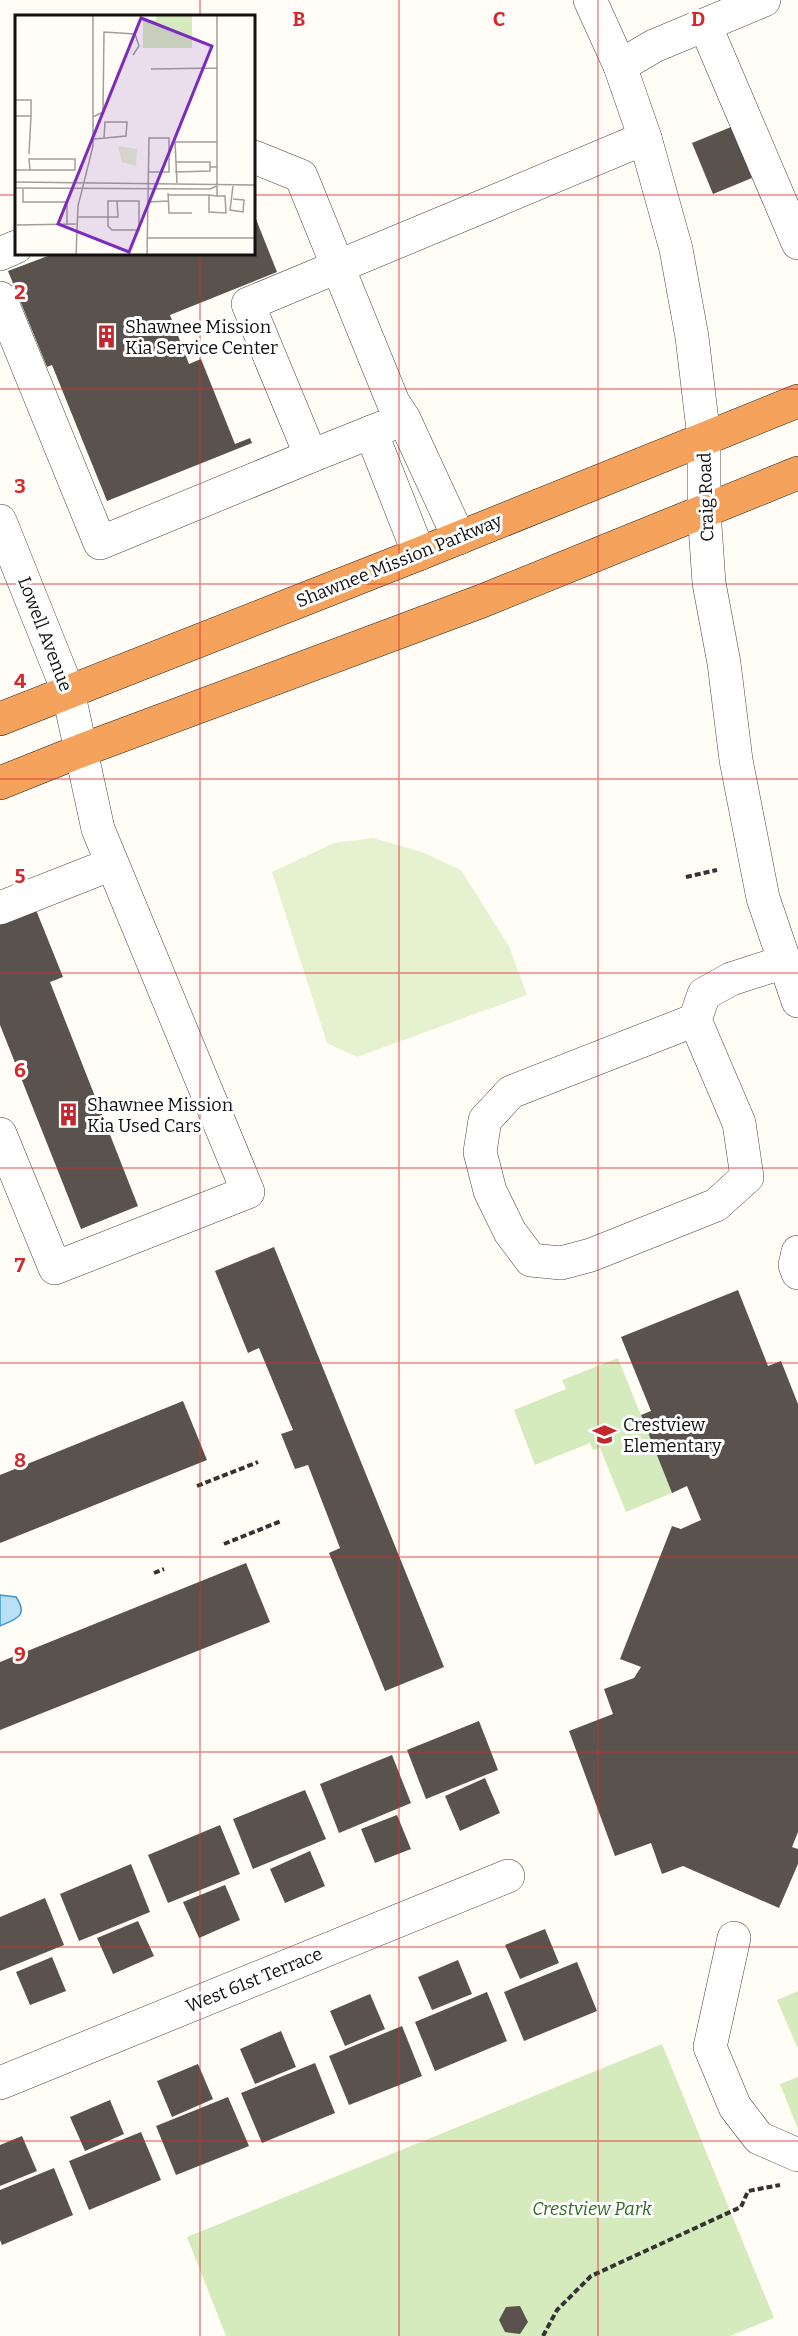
<svg xmlns="http://www.w3.org/2000/svg" width="798" height="2336" viewBox="0 0 798 2336" font-family="Bitter,serif">
  <style>
    .green { fill: #d5ebbd }
    .pitch { fill: #e6f2cf }
    .water { fill: #b9e0f7; stroke: #3f96cf; stroke-width: 1.5 }
    .building { fill: #5a524d }
    .lines { fill: none; stroke-linecap: round; stroke-linejoin: round }
    .minor-casing { stroke: #444; stroke-width: 34 }
    .highway-casing { stroke: #222; stroke-width: 34 }
    .path { stroke: #333; stroke-width: 4; stroke-dasharray: 6 3; stroke-linecap: butt }
    .minor { stroke: #fff; stroke-width: 33 }
    .highway { stroke: #f5a25d; stroke-width: 33 }
    .grid { fill: none; stroke: #d62828; stroke-width: 1.5; stroke-opacity: 0.55 }
    .labels { text-anchor: middle; stroke-width: 6; stroke-linejoin: round; paint-order: stroke }
    .poi-label { font-size: 18px; fill: #111; stroke: #fff; text-anchor: start }
    .street-label { font-size: 18px; fill: #111; stroke: #fff }
    .park-label { font-size: 18px; font-style: italic; fill: #2f6b1f; stroke: #fff }
    .inset-road { fill: none; stroke: #a09f9a; stroke-width: 1.5 }
    .view { fill: #7b2cbf; fill-opacity: 0.15; stroke: #7b2cbf; stroke-width: 3 }
    .inset-edge { fill: none; stroke: #111; stroke-width: 3 }
    .grid-label { font-size: 20px; text-anchor: middle; font-weight: bold; fill: #d62828; stroke: #fff; stroke-width: 6; stroke-linejoin: round; paint-order: stroke }
  </style>
  <rect width="100%" height="100%" fill="#fffdf5"/>
  <g class="green">
    <path d="M618,1358L672,1493L626,1512L600,1448L593,1450L590,1443L535,1465L514,1410L566,1389L562,1380Z"/>
    <path d="M798,1991V2047H797L777,2000Z"/>
    <path d="M662,2044L774,2318L730,2336H226L187,2237Z"/>
    <path d="M798,2077V2129L780,2084Z"/>
  </g>
  <path class="pitch" d="M373,838L422,852L461,870L509,946L527,995L357,1057L327,1043L272,872L334,843Z"/>
  <path class="water" d="M0,1595L16,1597C29,1616 16,1619 0,1626Z"/>
  <g class="building">
    <path d="M731,127L752,178L713,194L692,143Z"/>
    <path d="M254,214L277,272L170,315L189,364L201,359L235,444L250,438L252,443L107,501L52,365L47,367L8,271L53,254H254Z"/>
    <path d="M34,905L63,977L50,982L138,1206L81,1229L0,1025V919Z"/>
    <path d="M274,1247L444,1667L385,1691L329,1553L340,1548L308,1465L295,1469L281,1434L293,1430L259,1348L248,1353L215,1271Z"/>
    <path d="M738,1290L768,1366L781,1361L798,1404V1832L792,1847L798,1849V1864L779,1908L683,1866L662,1874L651,1843L615,1856L569,1731L613,1714L604,1689L634,1678L641,1667L620,1659L672,1526L681,1529L701,1520L687,1486L672,1493L641,1415L651,1411L621,1337Z"/>
    <path d="M183,1401L207,1460L0,1543V1475Z"/>
    <path d="M246,1563L270,1622L0,1730V1662Z"/>
    <path d="M479,1721L498,1770L426,1799L407,1750Z"/>
    <path d="M392,1755L411,1803L339,1833L320,1784Z"/>
    <path d="M485,1778L500,1813L460,1831L445,1796Z"/>
    <path d="M305,1790L326,1839L253,1869L233,1819Z"/>
    <path d="M397,1815L411,1849L375,1863L361,1829Z"/>
    <path d="M220,1825L240,1874L168,1903L148,1855Z"/>
    <path d="M310,1851L325,1886L285,1903L270,1869Z"/>
    <path d="M131,1864L150,1912L79,1941L60,1894Z"/>
    <path d="M225,1885L240,1920L199,1938L183,1902Z"/>
    <path d="M45,1898L64,1945L0,1971V1917Z"/>
    <path d="M138,1921L154,1956L113,1974L97,1938Z"/>
    <path d="M545,1929L559,1963L520,1979L505,1945Z"/>
    <path d="M52,1957L66,1991L30,2005L16,1972Z"/>
    <path d="M458,1960L472,1994L432,2010L418,1977Z"/>
    <path d="M577,1962L597,2011L524,2041L504,1992Z"/>
    <path d="M487,1992L507,2041L435,2071L415,2022Z"/>
    <path d="M370,1994L385,2029L345,2046L330,2011Z"/>
    <path d="M402,2026L422,2076L349,2105L329,2056Z"/>
    <path d="M281,2031L296,2067L255,2084L240,2049Z"/>
    <path d="M315,2063L335,2113L262,2143L241,2093Z"/>
    <path d="M198,2064L213,2099L172,2117L157,2081Z"/>
    <path d="M228,2097L249,2146L176,2175L156,2126Z"/>
    <path d="M110,2100L124,2134L85,2151L70,2117Z"/>
    <path d="M141,2132L161,2180L89,2210L69,2161Z"/>
    <path d="M22,2136L37,2171L0,2186V2145Z"/>
    <path d="M54,2168L73,2215L2,2245L0,2240V2190Z"/>
    <path d="M520,2306L528,2322L520,2334L505,2332L499,2320L506,2307Z"/>
  </g>
  <g class="lines">
    <defs>
      <g id="minor">
        <path d="M590,0L620,66L645,138L676,249L692,337L704,438V511L709,583L724,663L736,760L763,898L798,1001"/>
        <path d="M705,25L798,243"/>
        <path d="M620,66L654,46L764,0"/>
        <path d="M254,157L301,176L393,402L404,419L311,456L248,304C380,249 513,194 645,138"/>
        <path d="M0,254L16,247"/>
        <path d="M0,298L100,543L311,456"/>
        <path d="M404,419L459,538"/>
        <path d="M371,432L419,554"/>
        <path d="M0,521L68,691L98,829L248,1192L55,1268L0,1134"/>
        <path d="M0,908L112,864"/>
        <path d="M695,1020L511,1092L485,1120L480,1152L490,1191L510,1232L531,1260L561,1263L591,1255L716,1205L747,1177L739,1123L695,1020L704,994L731,979L784,962"/>
        <path d="M798,1252L795,1265L798,1273"/>
        <path d="M734,1938L710,2047L735,2107L759,2138L798,2155"/>
        <path d="M0,2083L508,1876"/>
      </g>
      <g id="highway">
        <path d="M0,719L419,554L798,401"/>
        <path d="M0,783L80,751L482,601L798,473"/>
      </g>
    </defs>
    <use href="#minor" class="minor-casing"/>
    <use href="#highway" class="highway-casing"/>
    <g class="path">
      <path d="M686,877L717,870"/>
      <path d="M197,1486L258,1462"/>
      <path d="M224,1544L281,1521"/>
      <path d="M154,1573L164,1569"/>
      <path d="M543,2336L557,2310L591,2276L741,2207L748,2191L780,2185"/>
    </g>
    <use href="#minor" class="minor"/>
    <use href="#highway" class="highway"/>
  </g>
  <path class="grid" d="M200,0V16M399,0V2336M598,0V2336M0,195H16M254,195H798M200,254V2336M0,389H798M0,584H798M0,779H798M0,973H798M0,1168H798M0,1363H798M0,1557H798M0,1752H798M0,1947H798M0,2141H798"/>
  <defs>
    <symbol id="building-bare" viewBox="-9 -9 18 18"><path d="M-4-6H4V6H1V3H-1V6H-4ZM-2.5-4.3h1.7v1.8h-1.7ZM.8-4.3h1.7v1.8H.8ZM-2.5-1h1.7V.8h-1.7ZM.8-1h1.7V.8H.8Z" fill="#c4262e" stroke="#fff" stroke-width="2.5" paint-order="stroke"/></symbol>
    <symbol id="school-bare" viewBox="-9 -9 18 18"><path d="M0-5L7-2L0 1L-7-2ZM-4 1L0 2.5L4 1V4Q0 6-4 4Z" fill="#c4262e" stroke="#fff" stroke-width="2.5" paint-order="stroke"/></symbol>
  </defs>
  <g fill-rule="evenodd">
    <use href="#building-bare" x="90" y="320" width="33" height="33"/>
    <use href="#building-bare" x="52" y="1098" width="33" height="33"/>
    <use href="#school-bare" x="588" y="1418" width="33" height="33"/>
  </g>
  <g class="labels">
    <g class="poi-label">
      <text x="125" y="333">Shawnee Mission<tspan x="125" dy="21">Kia Service Center</tspan></text>
      <text x="87" y="1111">Shawnee Mission<tspan x="87" dy="21">Kia Used Cars</tspan></text>
      <text x="623" y="1431">Crestview<tspan x="623" dy="21">Elementary</tspan></text>
    </g>
    <g class="street-label">
      <text transform="translate(706 497) rotate(-92)" y="6">Craig Road</text>
      <text transform="translate(399 561) rotate(-22)" y="6">Shawnee Mission Parkway</text>
      <text transform="translate(45 634) rotate(69)" y="6">Lowell Avenue</text>
      <text transform="translate(254 1980) rotate(-22)" y="6">West 61st Terrace</text>
    </g>
    <g class="park-label">
      <text x="592" y="2215">Crestview Park</text>
    </g>
  </g>
  <g transform="translate(15 15)">
    <rect width="240" height="240" fill="#fffdf5"/>
    <path d="M141,0H177V33H128V5H141Z" fill="#d5ebbd"/>
    <path d="M103,131L122,134L121,151L107,147Z" fill="#e6f2cf"/>
    <path class="inset-road" d="M136,54L202,53M0,85H16V101M0,101H16L14,139M78,102L88,97L89,17L120,19L124,31L118,40M79,124L111,121L112,107H90L89,123M160,147H195V152H202M0,155H60V144H14L15,155M160,157L195,156V152M0,167L240,170M162,168L160,127H202M218,171L215,195L228,197L229,185L218,184M0,173L195,174L202,171M8,174V187H52V210M153,178L154,198H177M153,180H194L202,181H210L211,198L194,197V180M202,181V0M132,187L154,186M62,202H103L102,186H93V211L97,215H124V186H102M2,210L61,209M132,223H240M61,240L63,191L78,131V0M132,240L134,123H154V157H134"/>
    <path class="view" d="M126,3L197,31L114,237L43,209Z"/>
    <rect width="240" height="240" class="inset-edge"/>
  </g>
  <g class="grid-label">
    <text x="299" y="26">B</text>
    <text x="499" y="26">C</text>
    <text x="698" y="26">D</text>
    <text x="20" y="299">2</text>
    <text x="20" y="493">3</text>
    <text x="20" y="688">4</text>
    <text x="20" y="883">5</text>
    <text x="20" y="1077">6</text>
    <text x="20" y="1272">7</text>
    <text x="20" y="1467">8</text>
    <text x="20" y="1661">9</text>
  </g>
</svg>
